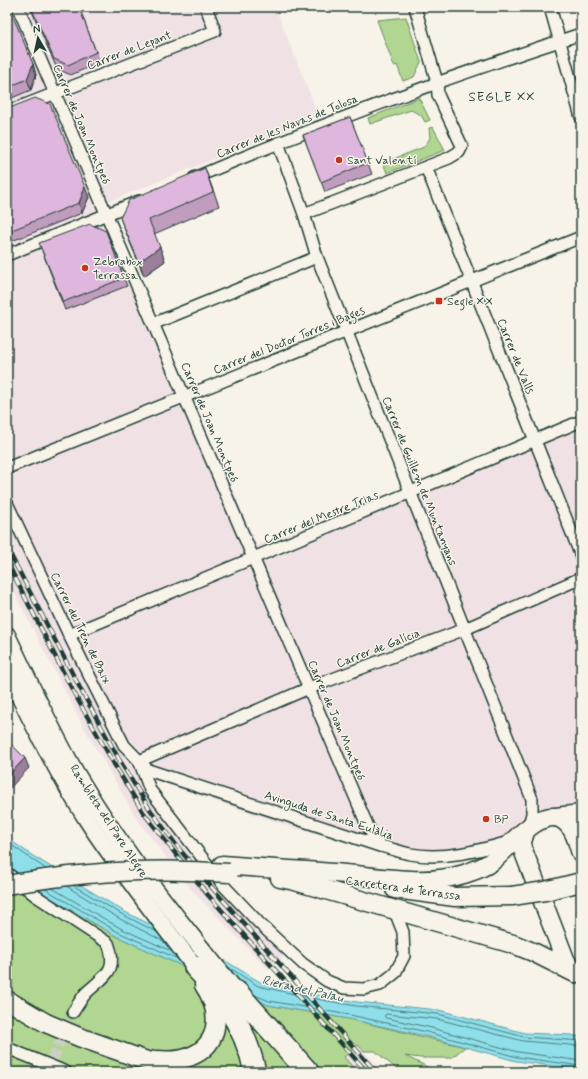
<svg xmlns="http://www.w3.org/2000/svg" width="588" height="1079" viewBox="0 0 588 1079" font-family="Mynerve,sans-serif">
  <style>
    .built { fill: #f0e1e5 }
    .green { fill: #b1d691; stroke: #688a62 }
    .water { fill: #8fdfeb; stroke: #629ea2 }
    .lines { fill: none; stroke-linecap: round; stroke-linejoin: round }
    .shore { stroke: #4c7e7d; stroke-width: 1 }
    .minor-tunnel { stroke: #cccfc4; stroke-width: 11; stroke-dasharray: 11 5.5; stroke-linecap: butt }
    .minor-casing { stroke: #1f3d34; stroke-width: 14 }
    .secondary-casing { stroke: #1f3d34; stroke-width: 19 }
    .primary-casing { stroke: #1f3d34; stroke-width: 21 }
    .motorway-casing { stroke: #1f3d34; stroke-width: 24 }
    .minor { stroke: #f7f3e8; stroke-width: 11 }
    .secondary { stroke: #f7f3e8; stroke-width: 16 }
    .primary { stroke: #f7f3e8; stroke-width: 18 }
    .motorway { stroke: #f7f3e8; stroke-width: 21 }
    .rail-casing { stroke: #1f3d34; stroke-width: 4.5 }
    .rail { stroke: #f7f3e8; stroke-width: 3; stroke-dasharray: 9; stroke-linecap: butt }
    .primary-bridge-casing { stroke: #1f3d34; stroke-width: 21; stroke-linecap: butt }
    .primary-bridge { stroke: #f7f3e8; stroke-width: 18 }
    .wall { fill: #c09dbe; stroke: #1f3d34 }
    .shaded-wall { fill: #9c7f9b; stroke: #1f3d34 }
    .building { fill: #dfb6dd; stroke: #1f3d34 }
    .poi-dot { fill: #c8321e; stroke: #f7f3e8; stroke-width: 1.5 }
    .labels { text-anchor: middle; stroke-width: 3; stroke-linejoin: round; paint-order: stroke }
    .street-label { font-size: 12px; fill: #1f3d34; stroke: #f7f3e8 }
    .poi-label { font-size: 12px; fill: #1f3d34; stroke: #f7f3e8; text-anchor: start }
    .neighbourhood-label { font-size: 13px; letter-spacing: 1px; fill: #1f3d34; stroke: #f7f3e8 }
    .water-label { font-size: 13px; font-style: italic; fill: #355d59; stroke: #f7f3e8 }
  </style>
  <rect width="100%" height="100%" fill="#f7f3e8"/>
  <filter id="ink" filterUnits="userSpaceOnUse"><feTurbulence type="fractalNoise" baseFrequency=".025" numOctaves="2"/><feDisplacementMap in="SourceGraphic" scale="8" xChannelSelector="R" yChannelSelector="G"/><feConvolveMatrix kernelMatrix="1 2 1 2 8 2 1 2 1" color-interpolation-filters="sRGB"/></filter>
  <g filter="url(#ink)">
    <g class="built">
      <path d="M7,7H277V12L319,117L107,202L257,546L581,419V814L551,813L487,855L429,860L297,829L153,780L143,785L189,854L213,881L285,955L269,970L192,890L138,821L82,724L7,579Z"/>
      <path d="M358,1045L383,1072H357L344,1057Z"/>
    </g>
    <g class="green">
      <path d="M406,17L421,62L414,77L403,81L397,65L394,66L377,20Z"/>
      <path d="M419,98L430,120L425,122L421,115L411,110L370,124L368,118Z"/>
      <path d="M433,127L445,150L387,173L383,163L424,147L430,138L429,128Z"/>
      <path d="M7,865L49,897L116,936L268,1005L349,1019L465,1047L451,1058H420L405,1056L434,1070L445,1072H400L375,1051H364L358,1045L344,1057L357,1072H7Z"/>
    </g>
    <path class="water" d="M7,838L33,856L125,912L229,963L260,982L317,995L357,1002L439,1010L525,1033L571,1035L581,1037V1070L516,1061L426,1036L349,1019L268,1005L116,936L49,897L7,865Z"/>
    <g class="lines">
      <g class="shore">
        <path d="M7,842L46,869"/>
        <path d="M66,886L120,919L163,941"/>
        <path d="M74,886L123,915L157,932"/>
        <path d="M52,888L120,928L171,951"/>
        <path d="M45,889L118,932L178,959"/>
        <path d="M228,967L258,986L317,999L356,1006L438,1014L524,1037L581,1041"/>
        <path d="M255,995L269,1001L350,1015L427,1032L517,1057L581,1066"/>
        <path d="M581,1046L523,1041L437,1019L386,1014L384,1016L386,1018L428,1027L518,1052L581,1061"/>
      </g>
      <path class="minor-tunnel" d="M52,1061L73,1012"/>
      <defs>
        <g id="minor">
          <path d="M18,7L368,827L380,846"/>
          <path d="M550,7L581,117"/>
          <path d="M7,112L215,31L206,7"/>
          <path d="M278,143L304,214L317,257L532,799V814L528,828"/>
          <path d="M426,167L581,556"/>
          <path d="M194,178C321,124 450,76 581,34"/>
          <path d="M304,214L449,158L459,152L462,146L438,95L437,82L415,7"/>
          <path d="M7,255L139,201"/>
          <path d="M155,323L317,257"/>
          <path d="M7,468L581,237"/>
          <path d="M7,503L69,635L124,745L148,770L380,846C390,848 400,852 410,854C443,860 478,851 509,842"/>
          <path d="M69,635L581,421"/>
          <path d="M139,761L309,688L465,629L581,578"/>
          <path d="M140,763L150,790L224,886L259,923L303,964L327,981L344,988L364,989L380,985L395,973L404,956L403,932L394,909"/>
          <path d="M7,873L36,896L108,943C119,971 104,976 86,993C81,999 77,1006 73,1012"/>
          <path d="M7,1048L66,1072"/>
        </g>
        <g id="secondary">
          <path d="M7,635C29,681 50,728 76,773C123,852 179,921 237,992"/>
          <path d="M7,671C32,723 58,775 89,823C122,873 159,920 195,967"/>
        </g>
        <g id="primary">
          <path d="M556,817L581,814"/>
          <path d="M525,832L522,842L523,850L565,959L570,968L576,973"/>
          <path d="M222,865C260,868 297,870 334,873C377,876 422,887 464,874C473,871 483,868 491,862C510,848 547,794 571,828C576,834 578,845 581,853"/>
          <path d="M280,878L295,881L513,944L533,952L575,973"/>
          <path d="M395,889L455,897L512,896"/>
          <path d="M7,1000L46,1023L79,1037L178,1072"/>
          <path d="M156,1060C167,1061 179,1061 189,1057C222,1045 221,1010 204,985"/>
        </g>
        <g id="motorway">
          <path d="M195,967C224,996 247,1032 255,1072"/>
          <path d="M237,992L308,1072"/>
        </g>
      </defs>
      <use href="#minor" class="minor-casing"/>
      <use href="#secondary" class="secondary-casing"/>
      <use href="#primary" class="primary-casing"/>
      <use href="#motorway" class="motorway-casing"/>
      <use href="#minor" class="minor"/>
      <use href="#secondary" class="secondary"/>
      <use href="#primary" class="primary"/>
      <use href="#motorway" class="motorway"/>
      <defs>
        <g id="rail">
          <path d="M7,548L81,690L120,761L149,808L180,850L214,890L376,1072"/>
          <path d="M7,562L74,693L114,764L143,812L207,894L367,1072"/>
        </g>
      </defs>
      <use href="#rail" class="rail-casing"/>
      <use href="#rail" class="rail"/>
      <defs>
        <g id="primary-bridge">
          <path d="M7,885C80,872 155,867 229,873"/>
          <path d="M512,896L545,891L581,882"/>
        </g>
      </defs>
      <use href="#primary-bridge" class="primary-bridge-casing"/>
      <use href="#primary-bridge" class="primary-bridge"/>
    </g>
    <g class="wall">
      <path d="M7,7L33,64L36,75L31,90L7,100Z"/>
      <path d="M30,7H79L100,62L71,75L57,69Z"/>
      <path d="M7,109L89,197L82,213L7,243Z"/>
      <path d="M350,117L372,174L325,192L303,135Z"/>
      <path d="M205,168L219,206L154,234L165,261L144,276L126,233L120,218Z"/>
      <path d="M106,231L127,286L65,310L42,251Z"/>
    </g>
    <g class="shaded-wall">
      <path d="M33,64L36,75L31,90L27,79Z"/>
      <path d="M85,187L89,197L82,213L79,203Z"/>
      <path d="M160,247L165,261L144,276L139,262Z"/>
      <path d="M25,758L29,768L7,791V777Z"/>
    </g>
    <g class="building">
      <path d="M7,7H9L33,64L27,79L7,88Z"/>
      <path d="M31,7H79L96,52L68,65L54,59Z"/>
      <path d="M35,98L50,104L85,187L79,203L7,232V109Z"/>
      <path d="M350,117L368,163L321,182L303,135Z"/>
      <path d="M205,168L213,192L149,220L160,247L139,262L120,218L129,200Z"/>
      <path d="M90,224L106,231L124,278L63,302L39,243Z"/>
      <path d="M7,740L25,758L7,777Z"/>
    </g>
  </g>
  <g class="poi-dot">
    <circle cx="339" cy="160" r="4"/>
    <circle cx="85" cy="268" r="4"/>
    <rect x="435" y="297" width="8" height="8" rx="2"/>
    <circle cx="486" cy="819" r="4"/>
  </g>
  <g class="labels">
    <g class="street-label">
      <text transform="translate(129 50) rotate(-21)" y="4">Carrer de Lepant</text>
      <text transform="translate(82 124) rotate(67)" y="4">Carrer de Joan Montpeó</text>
      <text transform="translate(287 126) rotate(-22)" y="4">Carrer de les Navas de Tolosa</text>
      <text transform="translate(289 340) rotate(-22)" y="4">Carrer del Doctor Torres i Bages</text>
      <text transform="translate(516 356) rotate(68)" y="4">Carrer de Valls</text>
      <text transform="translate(210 422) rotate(67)" y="4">Carrer de Joan Montpeó</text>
      <text transform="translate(420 481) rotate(68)" y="4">Carrer de Guillem de Muntanyans</text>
      <text transform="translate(321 517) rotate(-22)" y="4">Carrer del Mestre Trias</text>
      <text transform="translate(81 628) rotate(64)" y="4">Carrer del Tren de Baix</text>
      <text transform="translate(378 648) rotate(-21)" y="4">Carrer de Galícia</text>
      <text transform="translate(337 720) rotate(67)" y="4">Carrer de Joan Montpeó</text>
      <text transform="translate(329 815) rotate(18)" y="4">Avinguda de Santa Eulàlia</text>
      <text transform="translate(109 821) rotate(57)" y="4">Rambleta del Pare Alegre</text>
      <text transform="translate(403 888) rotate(8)" y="4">Carretera de Terrassa</text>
    </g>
    <g class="poi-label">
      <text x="347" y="164">Sant Valentí</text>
      <text x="93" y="265">Zebrabox<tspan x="93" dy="14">Terrassa</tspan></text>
      <text x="447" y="305">Segle XX</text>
      <text x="494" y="823">BP</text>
    </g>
    <g class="neighbourhood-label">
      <text x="502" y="101">SEGLE XX</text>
    </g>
    <g class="water-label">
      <text transform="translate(303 988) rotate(13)" y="5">Riera del Palau</text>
    </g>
  </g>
  <rect width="588" height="1079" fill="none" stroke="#f7f3e8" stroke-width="24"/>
  <rect x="12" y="12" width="564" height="1055" fill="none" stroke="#1f3d34" stroke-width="1.5" filter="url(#ink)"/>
  <g transform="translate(38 38) rotate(351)" stroke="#f7f3e8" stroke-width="3" paint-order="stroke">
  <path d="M0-3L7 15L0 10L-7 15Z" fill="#1f3d34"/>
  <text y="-6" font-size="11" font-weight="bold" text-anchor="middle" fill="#1f3d34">N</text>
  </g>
</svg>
